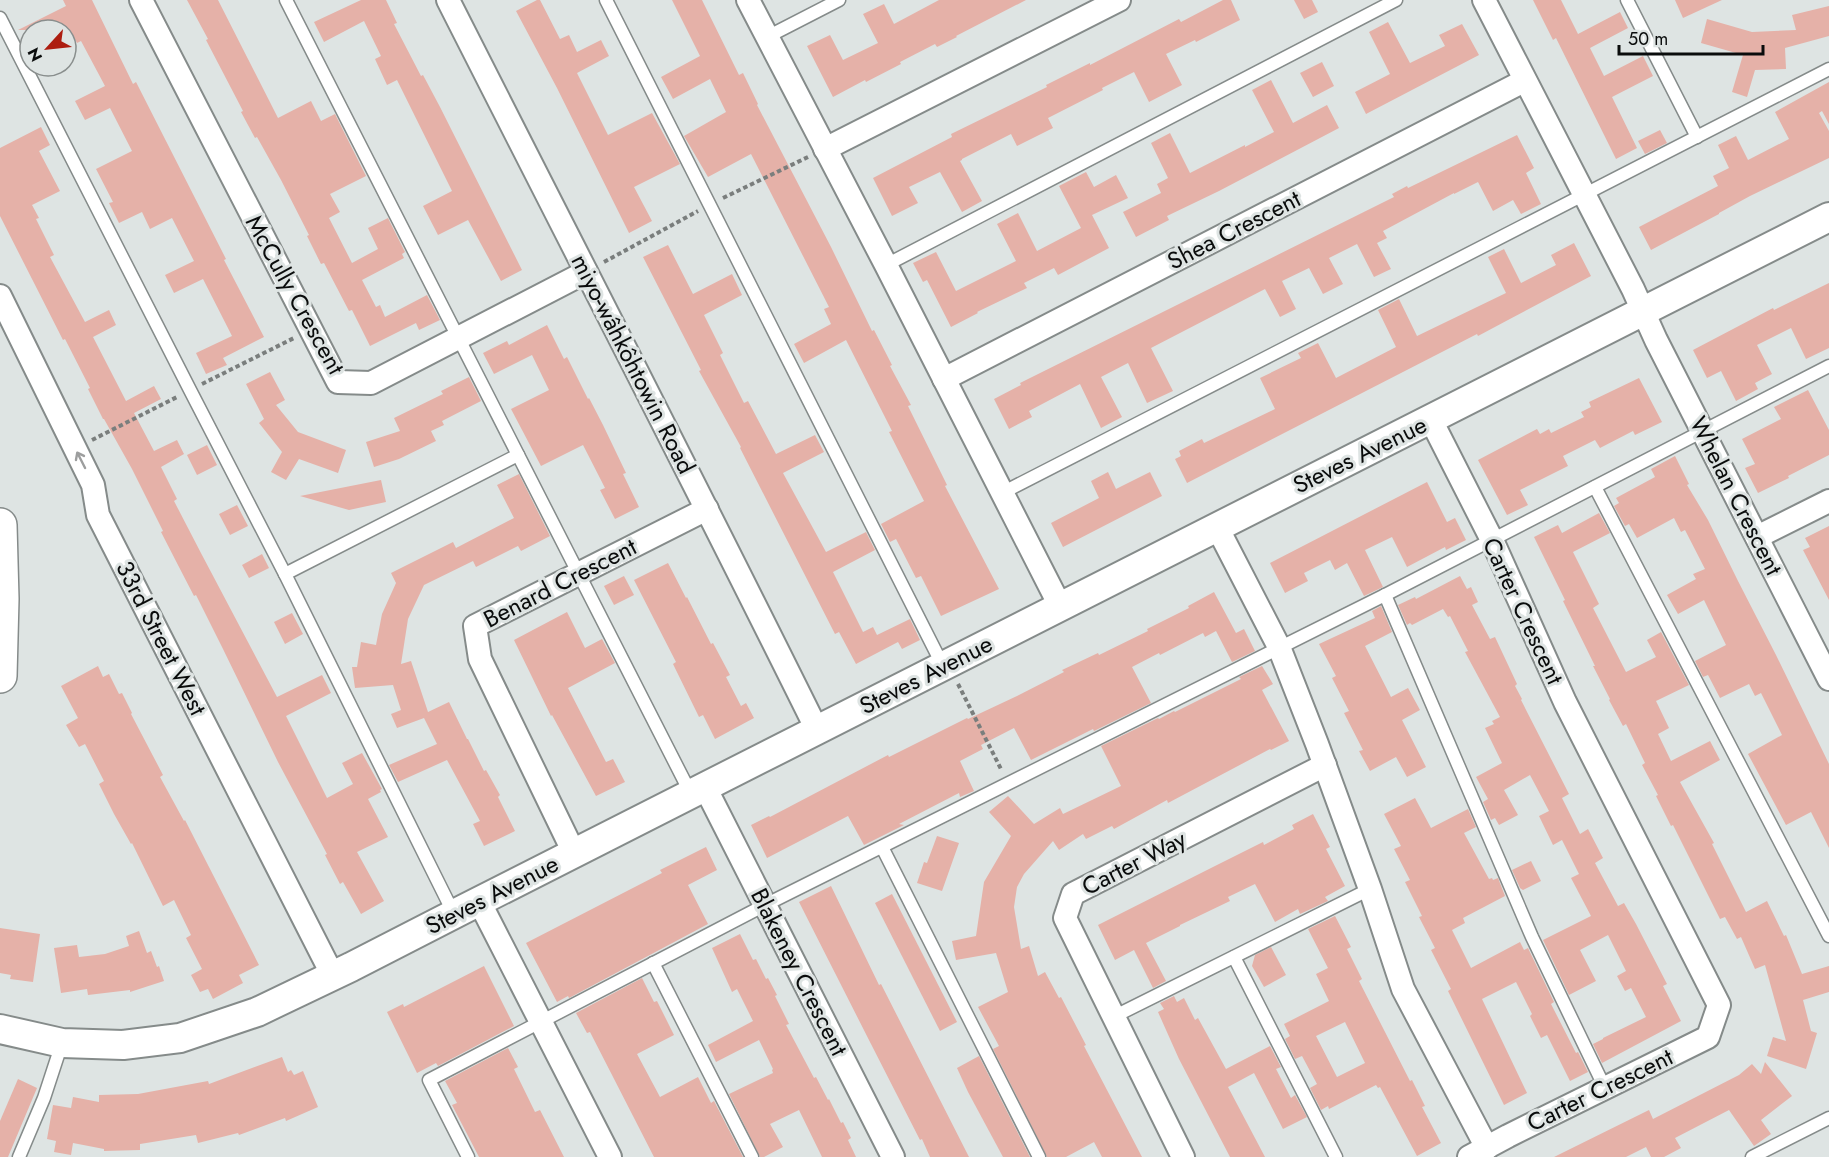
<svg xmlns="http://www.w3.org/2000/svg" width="1829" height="1157" viewBox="0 0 1829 1157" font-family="Jost,sans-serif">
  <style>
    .building { fill: #e5b1a8; fill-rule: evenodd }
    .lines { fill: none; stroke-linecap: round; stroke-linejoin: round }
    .service-casing { stroke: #858b8a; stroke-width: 15 }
    .minor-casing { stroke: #858b8a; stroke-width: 26 }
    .tertiary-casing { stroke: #858b8a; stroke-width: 32 }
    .secondary-casing { stroke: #858b8a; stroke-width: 36 }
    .path { stroke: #7a7e7d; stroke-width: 4; stroke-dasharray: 4.5 3; stroke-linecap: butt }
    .service { stroke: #fff; stroke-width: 12 }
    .minor { stroke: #fff; stroke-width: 22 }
    .tertiary { stroke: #fff; stroke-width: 28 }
    .secondary { stroke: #fff; stroke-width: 33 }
    .oneway { stroke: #9d9e9e }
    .labels { text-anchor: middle; stroke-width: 6; stroke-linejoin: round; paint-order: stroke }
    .street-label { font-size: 24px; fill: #0a0c0c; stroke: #dee4e3 }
  </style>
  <rect width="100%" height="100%" fill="#dee4e3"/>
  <g class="building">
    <path d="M63,0H92L133,84L136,82L226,259L224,260L264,337L223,358L227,365L206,374L196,353L232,336L203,279L174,293L165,275L194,261L172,218L150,229L142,212L119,223L109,203L113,202L96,169L132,151L110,108L85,120L75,101L105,86L81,41L77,43L70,30H18L66,6Z"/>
    <path d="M187,0H218L278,118L311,101L321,121L335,114L366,176L330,194L340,212L329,218L352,263L378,249L368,228L388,218L405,252L402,254L404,258L362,280L376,307L380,305L385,317L427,295L440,320L419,330L416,323L370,346L352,310L349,311L324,263L321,264L307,236L309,235L281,180L257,137L255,138L241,112L243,111L206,40L208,39Z"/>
    <path d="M361,0H386L397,23L394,24L421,76L423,75L440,107L522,270L501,281L468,220L438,235L423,206L452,191L397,80L387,85L375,59L381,56L364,21L324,42L314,22Z"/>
    <path d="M537,0H540L560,39L569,35L577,52L601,40L609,56L577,73L608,135L652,113L680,164L634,187L652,221L629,233L557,88L516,11Z"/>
    <path d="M672,0H702L739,75L743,73L758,104L757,105L831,247L872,331L874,330L892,365L890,366L911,405L908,406L947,485L945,486L999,589L941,616L921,576L916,578L896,539L890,542L881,524L924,501L889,432L892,431L846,340L804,363L794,344L831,324L824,309L829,307L751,154L708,177L684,136L726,112L710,79L673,99L661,77L700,56Z"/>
    <path d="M939,0H1026L956,36L957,37L937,47L935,44L900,62L901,64L866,82L865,80L833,97L807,46L830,35L843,60L878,43L863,14L884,4L894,24Z"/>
    <path d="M1223,0H1231L1240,20L1196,42L1195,40L1166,54L1182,85L1149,102L1134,72L1102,88L1103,90L1048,118L1053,128L1017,146L1011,134L962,159V160L960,161L982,201L962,212L940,172L909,187L918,203L892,216L873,178L952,137L951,134L1047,87L1046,85L1090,63V65L1179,19L1181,22Z"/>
    <path d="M1294,0H1312L1318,12L1304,19Z"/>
    <path d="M1533,0H1561L1578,34L1620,12L1628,28L1590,48L1604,76L1643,56L1653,76L1612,97L1637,148L1616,159L1556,38L1553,40Z"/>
    <path d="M1675,0H1722L1683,18Z"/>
    <path d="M1829,6V36L1785,48L1786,69L1755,70L1747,97L1732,92L1743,55L1701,43L1707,19L1752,32L1796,30L1792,15Z"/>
    <path d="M1388,22L1410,63L1445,46L1439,35L1462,24L1479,55L1366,114L1355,92L1390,74L1369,32Z"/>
    <path d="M1322,62L1334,86L1313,97L1300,73Z"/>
    <path d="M1271,80L1293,123L1327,105L1339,128L1219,191L1167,216L1169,220L1136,237L1123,212L1161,193L1157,184L1168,178L1151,143L1170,133L1190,173L1245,145V147L1274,132L1252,90Z"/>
    <path d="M1829,82V124L1822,111L1819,113L1829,131V158L1750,196L1719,213V214L1651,250L1639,227L1718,186L1713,176L1729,168L1718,145L1736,136L1748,160L1789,139L1775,112Z"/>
    <path d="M41,127L50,145L39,151L60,191L32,205L39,218L36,219L54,255L50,257L85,322L109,310L116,325L93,337L126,401L154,386L161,399L134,413L154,451L177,440L184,454L161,467L177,499L174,501L202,555L277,697L322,675L331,693L286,716L327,798L353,784L342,763L362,753L382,789L380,790L381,792L368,799L388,837L357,852L384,901L361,914L343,882L340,884L325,855L327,854L278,762L223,649L196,595L194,596L179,567L161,532L163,531L132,469L104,419H103L88,389L90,388L65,339L63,340L0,216V148Z"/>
    <path d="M1660,130L1667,143L1645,154L1638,141Z"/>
    <path d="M1517,135L1534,168L1526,173L1541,204L1521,214L1513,200L1493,211L1478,182L1454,194V193L1383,231L1387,238L1377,243L1391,269L1374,277L1357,244L1329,258L1343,284L1323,294L1309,268L1282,281L1296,309L1280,317L1265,289L1151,348L1173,391L1147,403L1128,363L1101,377L1122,417L1101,428L1080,384L1029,411L1032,417L1009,429L994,399L1021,385L1020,383L1394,197L1392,194L1407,186L1408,188Z"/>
    <path d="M1086,172L1094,187L1116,175L1128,198L1092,215L1109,248L1058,275L1054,268L1024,283L1027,288L977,312L978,313L951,327L927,280L923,282L913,263L936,252L956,291L1016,261L997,224L1018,213L1037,251L1081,228L1059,186Z"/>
    <path d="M1574,243L1591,276L1508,320L1478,336L1477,334L1187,483L1175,459L1181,456L1179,451L1202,439L1204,443L1275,409L1260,378L1301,358L1298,353L1318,343L1336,378L1396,347L1378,310L1399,299L1417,336L1506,293L1488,257L1504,249L1521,283L1556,265L1551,255Z"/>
    <path d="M668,245L693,294L732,274L742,295L704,315L723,353L720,355L744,403L748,401L776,454L815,435L824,452L783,473L826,552L866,532L875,550L833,572L863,632L873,627L877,635L910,619L920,640L902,649L898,642L856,664L839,632L835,634L740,448L741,447L699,371L701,370L643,257Z"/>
    <path d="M1829,283V348L1806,359L1791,328L1757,345L1772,374L1755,383L1758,389L1736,401L1721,371L1707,378L1693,350L1773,308L1774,310Z"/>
    <path d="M547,325L564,359L567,357L588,399L589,398L603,425L626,473L623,474L639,507L615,519L600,490L605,488L583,445L541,466L511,409L549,390L532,355L494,374L483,353L507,341L509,345Z"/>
    <path d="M270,372L285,400L276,405L298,432L346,450L338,473L299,459L286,480L271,472L282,452L259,423L264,419L246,384Z"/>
    <path d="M469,377L481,401L442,421L444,425L431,431L436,441L399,459L374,467L366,442L400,431L394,418L443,394L441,391Z"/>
    <path d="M1639,378L1662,422L1635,435L1633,431L1600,448L1595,440L1563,456L1568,466L1520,490L1528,505L1507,515L1478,460L1537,429L1540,434L1549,429L1551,433L1584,417L1581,412L1591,407L1589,402Z"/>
    <path d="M1808,390L1829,430V455L1788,476L1789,478L1758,493L1745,468L1755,464L1742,439L1781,419L1774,407Z"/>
    <path d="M207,445L217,465L197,475L187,455Z"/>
    <path d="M1675,456L1689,484L1687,485L1708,520L1738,581L1776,655L1829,764V848L1811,812L1786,825L1748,754L1782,735L1761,693L1755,696L1749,684L1720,698L1708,675L1703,677L1695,661L1726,645L1704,600L1678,614L1667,595L1696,579L1693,574L1705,569L1685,530L1681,532L1674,518L1637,538L1629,524L1625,526L1614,506L1619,503L1616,498L1655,477L1651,469Z"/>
    <path d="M1108,472L1116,489L1150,472L1162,496L1063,547L1051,523L1099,498L1091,481Z"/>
    <path d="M519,474L550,536L521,551L518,546L476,567L473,561L424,585L408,619L401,664L411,661L428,712L449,702L467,739H468L484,771L486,770L500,795L498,797L515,831L484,846L473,824L480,821L447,760L398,782L389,765L437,744L424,718L397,728L391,714L401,710L393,685L355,688L352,667H357L361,642L376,645L382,614L396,583L391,573L453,542L456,548L514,518L497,485Z"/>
    <path d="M381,480L386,502L349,510L300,496Z"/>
    <path d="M1427,482L1447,522L1455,518L1466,540L1446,550L1445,547L1407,567L1392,537L1365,550L1383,587L1364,596L1347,563L1335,570L1330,560L1304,573L1308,581L1285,593L1270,563Z"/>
    <path d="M237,505L248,526L230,535L219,514Z"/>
    <path d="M1599,513L1610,533L1573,552L1599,604L1593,608L1626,672L1656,657L1647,640L1661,632L1689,685L1656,701L1669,728L1658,734L1671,761L1710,741L1720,760L1680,782L1714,843L1712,844L1746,912L1767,901L1784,936L1786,935L1802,974L1829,966V992L1803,1000L1811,1031L1817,1033L1806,1069L1767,1056L1773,1037L1786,1041L1765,965L1755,969L1741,937L1737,939L1725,917L1720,919L1673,825L1671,826L1656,796L1658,795L1642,765L1645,763L1626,724L1623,726L1609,700L1610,699L1593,666H1595L1563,601L1565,600L1534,537L1558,525L1562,533Z"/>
    <path d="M1829,526V600L1803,550L1810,547L1805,538Z"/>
    <path d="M262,554L269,568L249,578L242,565Z"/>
    <path d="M668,563L686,598L687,597L711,644L713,643L730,675L726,677L741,706L746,703L754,718L715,739L703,715L699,717L673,664L676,662L634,580Z"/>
    <path d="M624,576L634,595L614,605L604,586Z"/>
    <path d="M1460,576L1467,589L1471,587L1478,602L1472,605L1490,639L1495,637L1517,684L1515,686L1522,699L1521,700L1569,794L1562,798L1580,834L1588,829L1603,858L1595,863L1618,906L1624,903L1636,924L1667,984L1663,986L1681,1021L1602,1063L1593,1044L1603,1039V1038L1646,1017L1631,988L1625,991L1617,976L1626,971L1608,935L1580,950L1596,981L1569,995L1543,940L1591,916L1571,878L1579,874L1562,840L1553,845L1539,816L1549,811L1530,775L1504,790L1518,815L1499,825L1495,818L1491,820L1483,802L1488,799L1476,777L1502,763L1485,728L1494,724L1492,721L1500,717L1465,652L1468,651L1450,616L1448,617L1443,609L1412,625L1410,623L1407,625L1398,605L1415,597L1416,599Z"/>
    <path d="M1214,592L1236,633L1244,629L1255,651L1232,662L1216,631L1205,637L1203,633L1160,655L1159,653L1132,667L1151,703L1094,731L1093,729L1031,760L1014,728L981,745L983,749L960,761L974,791L960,797L959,793L899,824L904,825L864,845L848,816L767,858L751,825L769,816L770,817L888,755L889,757L967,718L968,719L1017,696L1064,672L1062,670L1098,653L1099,655L1148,631L1147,629L1189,608L1188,606Z"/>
    <path d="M1381,606L1392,632L1365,646L1391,697L1408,688L1420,710L1402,720L1426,767L1407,777L1396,757L1370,771L1359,751L1363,750L1344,713L1349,711L1332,678L1336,676L1319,644L1375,618L1372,611Z"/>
    <path d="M567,612L585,648L602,639L615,663L568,688L606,762L613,759L625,782L596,796L552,715L551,716L514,640Z"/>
    <path d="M292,613L303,634L285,644L274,622Z"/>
    <path d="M98,666L103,677L109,674L119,694L122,693L132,713L131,714L163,775L160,777L184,821L185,820L259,965L239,975L243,983L213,999L208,989L200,992L191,975L202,969L186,938L191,935L174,900L163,906L132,843L131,844L114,814L99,784L104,781L85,744L79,747L66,725L78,718L61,686Z"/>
    <path d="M1262,666L1273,684L1262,690L1289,741L1271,750L1270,749L1168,803L1167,800L1114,829L1112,826L1086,839L1083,834L1059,850L1053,841L1024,874L1017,887L1014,907L1021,949L1029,946L1038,976L1045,972L1059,998L1061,997L1086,1045L1084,1046L1142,1157H1102L1094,1142L1066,1157H1047L993,1049L999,1046L978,1007L1008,992L996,953L956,960L952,941L976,936L984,882L1011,836L989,812L1008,796L1034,824L1060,808L1063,814L1121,786L1101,746L1158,718L1159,719L1174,711L1175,712L1241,679L1239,677Z"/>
    <path d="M1415,798L1431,828L1468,809L1476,827L1464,833L1489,879L1492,878L1493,880L1498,878L1505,896L1463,918L1465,923L1452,930L1471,968L1520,942L1524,950L1528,948L1554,1002L1551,1004L1576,1053L1578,1052L1588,1072L1570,1081L1547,1035L1541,1038L1530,1016L1532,1014L1516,982L1482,999L1527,1093L1504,1105L1448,991L1451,989L1431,950L1435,948L1419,917L1422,916L1405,882L1410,880L1394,849L1401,846L1384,814Z"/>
    <path d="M1313,814L1330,847L1326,849L1345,886L1325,897L1328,901L1300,914L1298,909L1275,922L1255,884L1228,897L1230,901L1180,925V926L1146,943L1166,981L1153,988L1134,950L1115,960L1098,925L1213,867L1263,842L1264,845L1294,829L1292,825Z"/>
    <path d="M937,836L959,843L942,891L917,883L924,862L927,863Z"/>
    <path d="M706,847L717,870L688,885L708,924L569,998L568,996L557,1002L526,943L662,873L660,870Z"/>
    <path d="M1531,861L1541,881L1523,890L1520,888L1512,870Z"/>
    <path d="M831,886L879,985L881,984L969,1157H930L922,1139L920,1140L871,1044L799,902Z"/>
    <path d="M892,894L957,1022L940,1031L875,903Z"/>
    <path d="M1335,916L1351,947L1347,949L1362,979L1359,981L1410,1081L1412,1080L1425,1106L1422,1107L1441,1143L1417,1156L1380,1087L1378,1088L1376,1085L1329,1109L1328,1106L1321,1110L1310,1088L1317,1084L1302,1056L1295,1059L1285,1039L1290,1036L1284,1024L1329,1001L1316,974L1328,968L1308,929ZM1345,1022L1365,1063L1337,1077L1316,1036Z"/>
    <path d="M0,928L40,934L33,982L10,979L11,975L0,973Z"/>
    <path d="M139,931L147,953L151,951L157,967L159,966L164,981L130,992V990L88,995L87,989L61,993L54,948L77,945L79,957L105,954L129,946L126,936Z"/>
    <path d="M740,934L753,960L756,959L766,979L768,978L777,995L775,996L789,1024L786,1025L814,1078L816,1077L828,1100L829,1099L841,1123L843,1122L851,1138L848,1140L856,1157H822L799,1110L770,1124L783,1147L764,1157H760L729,1094L773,1073L772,1070L773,1069L759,1040L716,1062L708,1045L753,1021L737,989L732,992L712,948Z"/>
    <path d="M1271,947L1286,975L1264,987L1252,966L1255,955Z"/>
    <path d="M484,966L514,1026L438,1066L436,1063L417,1073L387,1012L403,1004L404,1007Z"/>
    <path d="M642,978L654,1002L657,1001L674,1035L637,1054L660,1097L698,1077L711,1103L714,1101L743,1157H654L590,1032L587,1033L576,1013Z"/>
    <path d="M1174,996L1177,1002L1184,998L1195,1020L1198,1018L1226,1069L1270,1046L1281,1067L1276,1069L1291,1098L1295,1095L1307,1117L1283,1129L1254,1073L1228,1087L1265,1157H1230L1179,1059L1158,1012L1164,1009L1160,1003Z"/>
    <path d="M508,1048L518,1067L514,1069L535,1112L540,1110L564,1157H479L452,1105L457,1103L445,1081Z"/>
    <path d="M979,1056L1030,1157H1003L968,1092L957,1068Z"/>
    <path d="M282,1057L288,1072L291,1070L294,1075L303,1071L318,1107L286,1121L285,1118L239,1135L238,1133L198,1143L196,1135L140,1144V1150L104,1151V1149L73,1143L71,1155L54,1152L56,1141L47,1139L53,1105L71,1108L73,1097L99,1102V1095L138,1094L208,1081L209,1084Z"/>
    <path d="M1765,1062L1792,1096L1761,1120L1771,1134L1754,1146L1729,1110L1675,1138L1681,1148L1664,1157H1651L1646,1147L1626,1157H1554L1649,1110L1653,1119L1739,1075L1752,1064L1761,1074Z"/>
    <path d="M18,1079L37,1088L8,1157H0V1121Z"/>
  </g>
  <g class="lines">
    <defs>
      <g id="service">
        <path d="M286,0L691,794"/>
        <path d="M606,0L943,666"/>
        <path d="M1627,0L1697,137"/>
        <path d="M0,18L190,390L285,574L454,914"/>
        <path d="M767,37L839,0"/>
        <path d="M886,265L1396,0"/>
        <path d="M1595,487L1829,936"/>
        <path d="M1002,493L1829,69"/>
        <path d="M285,574L518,455"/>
        <path d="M1385,595L1532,937L1605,1088"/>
        <path d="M882,847L1039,1157"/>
        <path d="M1234,957L1336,1157"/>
        <path d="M653,963L752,1157"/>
        <path d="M1113,1017L1370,889"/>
        <path d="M19,1157L44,1098L62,1043"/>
        <path d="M468,1157L429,1080L765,905L1385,595L1829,366"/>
        <path d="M1752,1157L1829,1118"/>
      </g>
      <g id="minor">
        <path d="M141,0L338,382L371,383L586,272"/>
        <path d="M448,0C571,243 696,485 817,730"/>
        <path d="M748,0L886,265L1060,606"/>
        <path d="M1484,0L1633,289L1656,340L1829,679"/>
        <path d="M825,149L1119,0"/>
        <path d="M0,296L93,485L98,515L333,976"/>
        <path d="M944,379L1524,81"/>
        <path d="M1431,420L1492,540L1565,702L1719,1005L1708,1037L1508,1136L1469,1157"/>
        <path d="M1217,527L1279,647L1317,744L1370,889L1403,989L1487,1148"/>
        <path d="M1757,537L1829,501"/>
        <path d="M705,787L893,1157"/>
        <path d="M574,853L480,659L475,626L707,509"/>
        <path d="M479,901L610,1157"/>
        <path d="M1183,1157L1065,918L1073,894L1325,765"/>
      </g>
      <path id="tertiary" d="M0,1029L62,1043L123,1045L180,1038L257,1012L351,967L464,909L1829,217"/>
      <path id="secondary" d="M0,525L2,599L0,676"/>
    </defs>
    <use href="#service" class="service-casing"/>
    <use href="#minor" class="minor-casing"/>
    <use href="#tertiary" class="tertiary-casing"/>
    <use href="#secondary" class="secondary-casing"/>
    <g class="path">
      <path d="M723,198L808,157"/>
      <path d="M604,262L698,211"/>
      <path d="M202,384L294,338"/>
      <path d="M92,440L179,396"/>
      <path d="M958,684L1002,771"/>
    </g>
    <use href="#service" class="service"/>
    <use href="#minor" class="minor"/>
    <use href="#tertiary" class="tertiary"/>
    <use href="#secondary" class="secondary"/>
  </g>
  <defs><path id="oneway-shaft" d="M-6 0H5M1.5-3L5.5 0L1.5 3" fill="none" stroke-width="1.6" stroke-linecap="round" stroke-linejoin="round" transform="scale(1.5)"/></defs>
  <use class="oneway" href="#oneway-shaft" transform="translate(81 460) rotate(-117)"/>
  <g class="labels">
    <g class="street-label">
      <text transform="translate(1234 230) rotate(-27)" y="8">Shea Crescent</text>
      <text transform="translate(295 295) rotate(61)" y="8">McCully Crescent</text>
      <text transform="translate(633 364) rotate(63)" y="8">miyo-wâhkôhtowin Road</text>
      <text transform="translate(1360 455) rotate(-26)" y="8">Steves Avenue</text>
      <text transform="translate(1736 496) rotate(63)" y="8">Whelan Crescent</text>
      <text transform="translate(560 583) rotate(-27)" y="8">Benard Crescent</text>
      <text transform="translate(1523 611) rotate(65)" y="8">Carter Crescent</text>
      <text transform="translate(161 638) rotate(63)" y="8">33rd Street West</text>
      <text transform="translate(926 675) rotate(-27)" y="8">Steves Avenue</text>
      <text transform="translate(1134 863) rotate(-27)" y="8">Carter Way</text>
      <text transform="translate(492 895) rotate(-27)" y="8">Steves Avenue</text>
      <text transform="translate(799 972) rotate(63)" y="8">Blakeney Crescent</text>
      <text transform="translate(1600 1090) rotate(-26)" y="8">Carter Crescent</text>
    </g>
  </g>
  <g transform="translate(48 48) rotate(243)"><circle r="28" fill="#dee4e3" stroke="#898e8d" stroke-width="1.5"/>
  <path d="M0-4.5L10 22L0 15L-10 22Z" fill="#ad1d10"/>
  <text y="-9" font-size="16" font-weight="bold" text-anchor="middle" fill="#0a0c0c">N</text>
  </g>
  <path d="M1619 45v9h144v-9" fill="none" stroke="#0a0c0c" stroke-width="3"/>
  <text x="1628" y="45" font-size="18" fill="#0a0c0c" stroke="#dee4e3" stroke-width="4.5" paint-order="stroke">50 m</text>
</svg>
